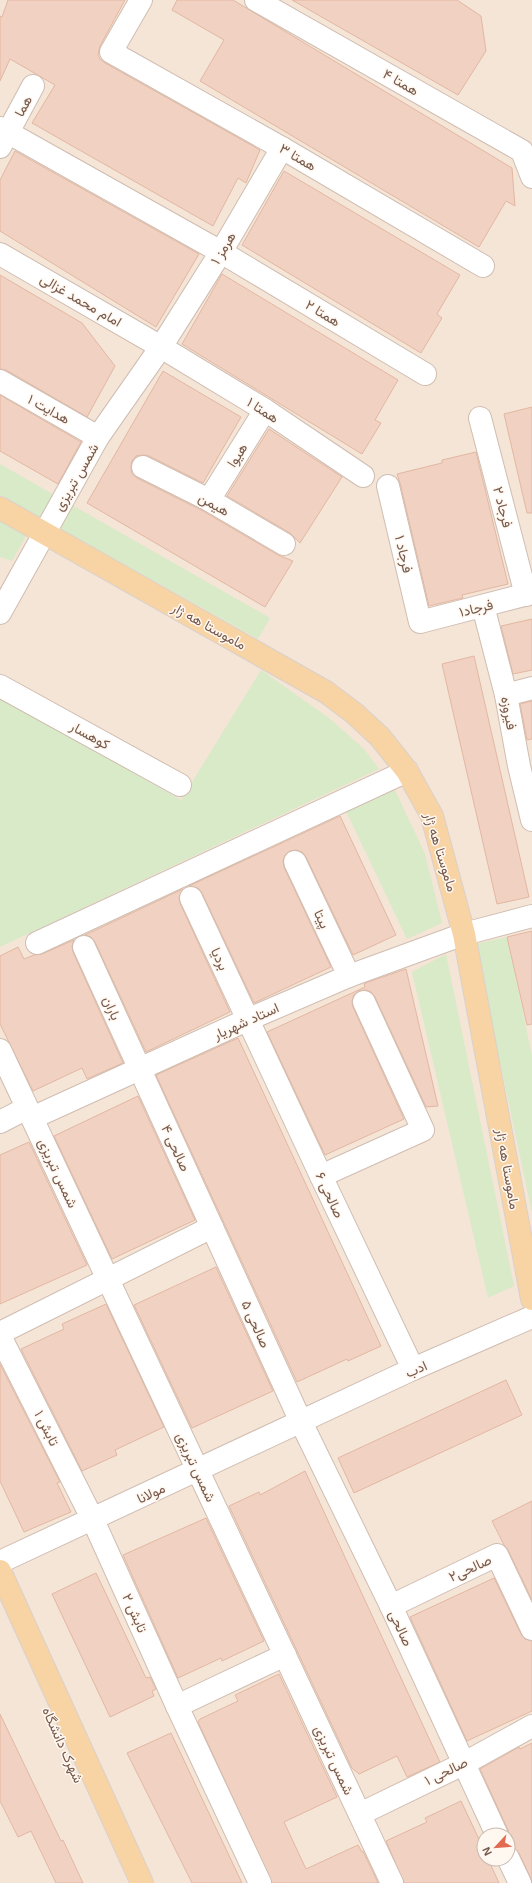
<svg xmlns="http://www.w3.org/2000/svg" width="532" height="1883" viewBox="0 0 532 1883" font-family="Arial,Vazirmatn,sans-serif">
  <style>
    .residential { fill: #f4e5d7; fill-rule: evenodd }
    .green { fill: #d8eac7 }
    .building { fill: #f1d1c1; stroke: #e3b7a2 }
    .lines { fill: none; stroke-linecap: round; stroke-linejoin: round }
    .minor-casing { stroke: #d0bdb1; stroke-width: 24 }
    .major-casing { stroke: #d9d1cd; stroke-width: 24 }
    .minor { stroke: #fff; stroke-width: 22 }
    .major { stroke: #f8d3a4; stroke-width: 22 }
    .labels { text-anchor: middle; stroke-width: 3; stroke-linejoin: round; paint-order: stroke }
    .street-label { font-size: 14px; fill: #76594d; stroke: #fff8f0 }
  </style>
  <rect width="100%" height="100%" fill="#fcf3e9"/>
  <path class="residential" d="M0,0H532V1883H0ZM484,1835H508V1859H484Z"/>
  <g class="green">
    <path d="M0,464L270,618L258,639L0,495Z"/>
    <path d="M0,517L27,534L12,561L0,557Z"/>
    <path d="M261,670L329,718L364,749L379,769L0,947V696L181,800Z"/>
    <path d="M394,788L425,854L442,923L407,939L346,811Z"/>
    <path d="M507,937L532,1056V1213L475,944Z"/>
    <path d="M446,954L514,1286L488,1298L412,972Z"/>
  </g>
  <g class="building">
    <path d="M8,0H125L100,46L98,55L100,59L105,63L260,150L246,183L238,178L213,226L32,123L55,85L10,59L0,81V16L2,17Z"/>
    <path d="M177,0H233L512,168L515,206L506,201L479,247L200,81L224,40L172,10Z"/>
    <path d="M292,0H457L481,16L486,51L458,95Z"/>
    <path d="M15,151L199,254L156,327L0,231V180Z"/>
    <path d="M284,171L460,275L437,314L442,318L421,353L242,245Z"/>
    <path d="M222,274L398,380L375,420L381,423L362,454L182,344Z"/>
    <path d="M0,275L82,323L115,366L87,417L6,370L0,369Z"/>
    <path d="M163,371L241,417L203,483L149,456L143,455L136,456L132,461L131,467L132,474L137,478L203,511L278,555L293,561L265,607L87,503Z"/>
    <path d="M0,395L81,442L58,484L0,451Z"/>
    <path d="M532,407V513H527L504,414Z"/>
    <path d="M269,429L342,477L300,543L290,533L227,496Z"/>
    <path d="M476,452L508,584L462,595L463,598L429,606L400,483L397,474L442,463V460Z"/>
    <path d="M532,619V670L513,674L501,626Z"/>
    <path d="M474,656L529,897L497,904L442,664Z"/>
    <path d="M532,701V739L527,740L520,704Z"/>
    <path d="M340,816L396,935L353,955L306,857L302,852L296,850L290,851L285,855L283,861L284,867L331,967L254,1003L202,893L198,888L189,886Z"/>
    <path d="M183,889L179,897L180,903L230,1012L146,1052L95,942L91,937L85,935Z"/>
    <path d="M532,931V1024L527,1025L507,937Z"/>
    <path d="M74,940L72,946L73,952L123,1063L87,1079L82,1068L33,1091L0,1024V956L18,947L24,959L34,955L42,954Z"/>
    <path d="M406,969L438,1106L426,1107L375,997L371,992L366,990L359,991L354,995L352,1001L353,1007L404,1119L325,1155L267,1032L365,987L364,984L368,982Z"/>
    <path d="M238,1038L381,1346L348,1361L347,1359L297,1382L156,1075Z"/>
    <path d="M138,1096L195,1220L112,1259L54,1136Z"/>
    <path d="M29,1142L87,1265L0,1304V1155Z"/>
    <path d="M216,1267L273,1391L192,1428L134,1305Z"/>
    <path d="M106,1304L164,1427L115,1450L117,1455L82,1471L21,1349L64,1329L62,1324Z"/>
    <path d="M0,1364L60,1482L57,1483L71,1512L24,1532L0,1481Z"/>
    <path d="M506,1380L522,1415L354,1493L338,1458Z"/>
    <path d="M305,1471L440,1762L407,1777L397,1756L359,1774L352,1768L229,1506L259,1492L260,1495Z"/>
    <path d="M532,1501V1600L508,1550L504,1545L492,1521Z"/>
    <path d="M206,1518L264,1641L222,1661L221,1658L178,1678L123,1555Z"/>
    <path d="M96,1573L146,1678L150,1677L156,1689L152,1691L154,1696L110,1717L52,1594Z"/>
    <path d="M494,1578L521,1634L525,1639L532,1641V1711L467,1741L410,1617Z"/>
    <path d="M279,1674L337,1797L284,1822L306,1869L358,1845L362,1852L363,1851L378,1883H272L198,1722L200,1719L238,1701L235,1695Z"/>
    <path d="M0,1714L61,1841L63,1840L83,1883H56L31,1831L18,1837L0,1801Z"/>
    <path d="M171,1733L242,1883H192L127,1753Z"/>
    <path d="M532,1743V1881L519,1853L512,1846L508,1839V1830L480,1769L519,1747L520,1749Z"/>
    <path d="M461,1801L484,1850V1859H488L499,1883H404L386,1841L427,1822L425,1818Z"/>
  </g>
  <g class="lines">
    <defs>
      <g id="minor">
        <path d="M141,0L111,52L282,148L483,266"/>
        <path d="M256,0L522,151L532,177"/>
        <path d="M0,128L221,252L425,374"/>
        <path d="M0,147L33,86"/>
        <path d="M0,254L161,347L265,410L363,476"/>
        <path d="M0,381L98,437"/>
        <path d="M480,418L526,595"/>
        <path d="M143,467L209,500L284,544"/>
        <path d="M388,486L420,622L532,593"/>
        <path d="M209,500L265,410"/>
        <path d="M483,606L506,695L519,766L532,820"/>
        <path d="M0,613L98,437L161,347L221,252L282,148"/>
        <path d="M0,686L180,785"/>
        <path d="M506,695L532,688"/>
        <path d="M295,862L349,976"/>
        <path d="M191,898L321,1176L413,1369"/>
        <path d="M37,943L407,771"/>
        <path d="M84,947L301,1422L391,1606L497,1835"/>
        <path d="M0,1050L392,1883"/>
        <path d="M32,1118L249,1019L349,976L464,934L532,916"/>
        <path d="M0,1122L27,1108"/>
        <path d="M321,1176L423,1130L364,1002"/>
        <path d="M0,1333L212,1227"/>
        <path d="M0,1336L93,1520L177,1706L260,1883"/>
        <path d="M0,1562L413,1369L532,1317"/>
        <path d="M391,1606L497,1555L532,1629"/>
        <path d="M177,1706L285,1655"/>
        <path d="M360,1814L463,1764L532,1726"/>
        <path d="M508,1858L520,1883"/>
      </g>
      <g id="major">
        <path d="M0,508L326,692L354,713L380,737L407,771L432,816L464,934L532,1299"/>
        <path d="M0,1571L142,1883"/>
      </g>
    </defs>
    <use href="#minor" class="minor-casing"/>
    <use href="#major" class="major-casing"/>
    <use href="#minor" class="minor"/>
    <use href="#major" class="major"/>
  </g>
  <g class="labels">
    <g class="street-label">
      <text transform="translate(401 82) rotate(30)" y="5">همتا ۴</text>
      <text transform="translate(23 106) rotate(-62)" y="5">هما</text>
      <text transform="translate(298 157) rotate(30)" y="5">همتا ۳</text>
      <text transform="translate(223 248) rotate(-59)" y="5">هرمز ۱</text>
      <text transform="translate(81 300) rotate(30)" y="5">امام محمد غزالی</text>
      <text transform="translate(323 313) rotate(31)" y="5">همتا ۲</text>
      <text transform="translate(49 409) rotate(29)" y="5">هدایت ۱</text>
      <text transform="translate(263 410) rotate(33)" y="5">همتا ۱</text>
      <text transform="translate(237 455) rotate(-58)" y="5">هیوا</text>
      <text transform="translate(76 477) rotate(-60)" y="5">شمس تبریزی</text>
      <text transform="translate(214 504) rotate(29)" y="5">هیمن</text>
      <text transform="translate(503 507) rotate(76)" y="5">فرجاد ۲</text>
      <text transform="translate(404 554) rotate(77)" y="5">فرجاد ۱</text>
      <text transform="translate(476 608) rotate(-14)" y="5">فرجاد۱</text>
      <text transform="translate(209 626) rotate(29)" y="5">ماموستا هه ژار</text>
      <text transform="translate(509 713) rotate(79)" y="5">فیروزه</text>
      <text transform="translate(90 735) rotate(29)" y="5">کوهسار</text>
      <text transform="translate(441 852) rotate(73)" y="5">ماموستا هه ژار</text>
      <text transform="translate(322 919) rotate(65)" y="5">پیتا</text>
      <text transform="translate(220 959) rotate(65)" y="5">بردیا</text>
      <text transform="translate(112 1008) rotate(66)" y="5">باران</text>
      <text transform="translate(246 1021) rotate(-24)" y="5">استاد شهریار</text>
      <text transform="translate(176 1148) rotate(65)" y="5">صالحی ۴</text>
      <text transform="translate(508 1169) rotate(80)" y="5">ماموستا هه ژار</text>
      <text transform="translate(58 1173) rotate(65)" y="5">شمس تبریزی</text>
      <text transform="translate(330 1195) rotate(65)" y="5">صالحی ۶</text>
      <text transform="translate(256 1324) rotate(66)" y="5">صالحی ۵</text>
      <text transform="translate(416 1369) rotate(-24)" y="5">ادب</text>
      <text transform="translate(47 1428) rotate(63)" y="5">تابش ۱</text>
      <text transform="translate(196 1467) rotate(65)" y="5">شمس تبریزی</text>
      <text transform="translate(151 1493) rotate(-25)" y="5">مولانا</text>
      <text transform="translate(470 1568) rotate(-25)" y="5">صالحی۲</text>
      <text transform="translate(135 1613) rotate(66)" y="5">تابش ۲</text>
      <text transform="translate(401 1628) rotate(65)" y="5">صالحی</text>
      <text transform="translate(63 1745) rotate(66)" y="5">شهرک دانشگاه</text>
      <text transform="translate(334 1760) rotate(65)" y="5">شمس تبریزی</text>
      <text transform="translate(446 1771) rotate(-26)" y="5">صالحی ۱</text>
    </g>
  </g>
  <g transform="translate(496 1847) rotate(244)"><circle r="19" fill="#fff8f0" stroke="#c8b8af"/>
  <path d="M0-3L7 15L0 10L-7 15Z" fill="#e26952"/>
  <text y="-6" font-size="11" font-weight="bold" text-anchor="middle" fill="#76594d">N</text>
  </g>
</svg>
